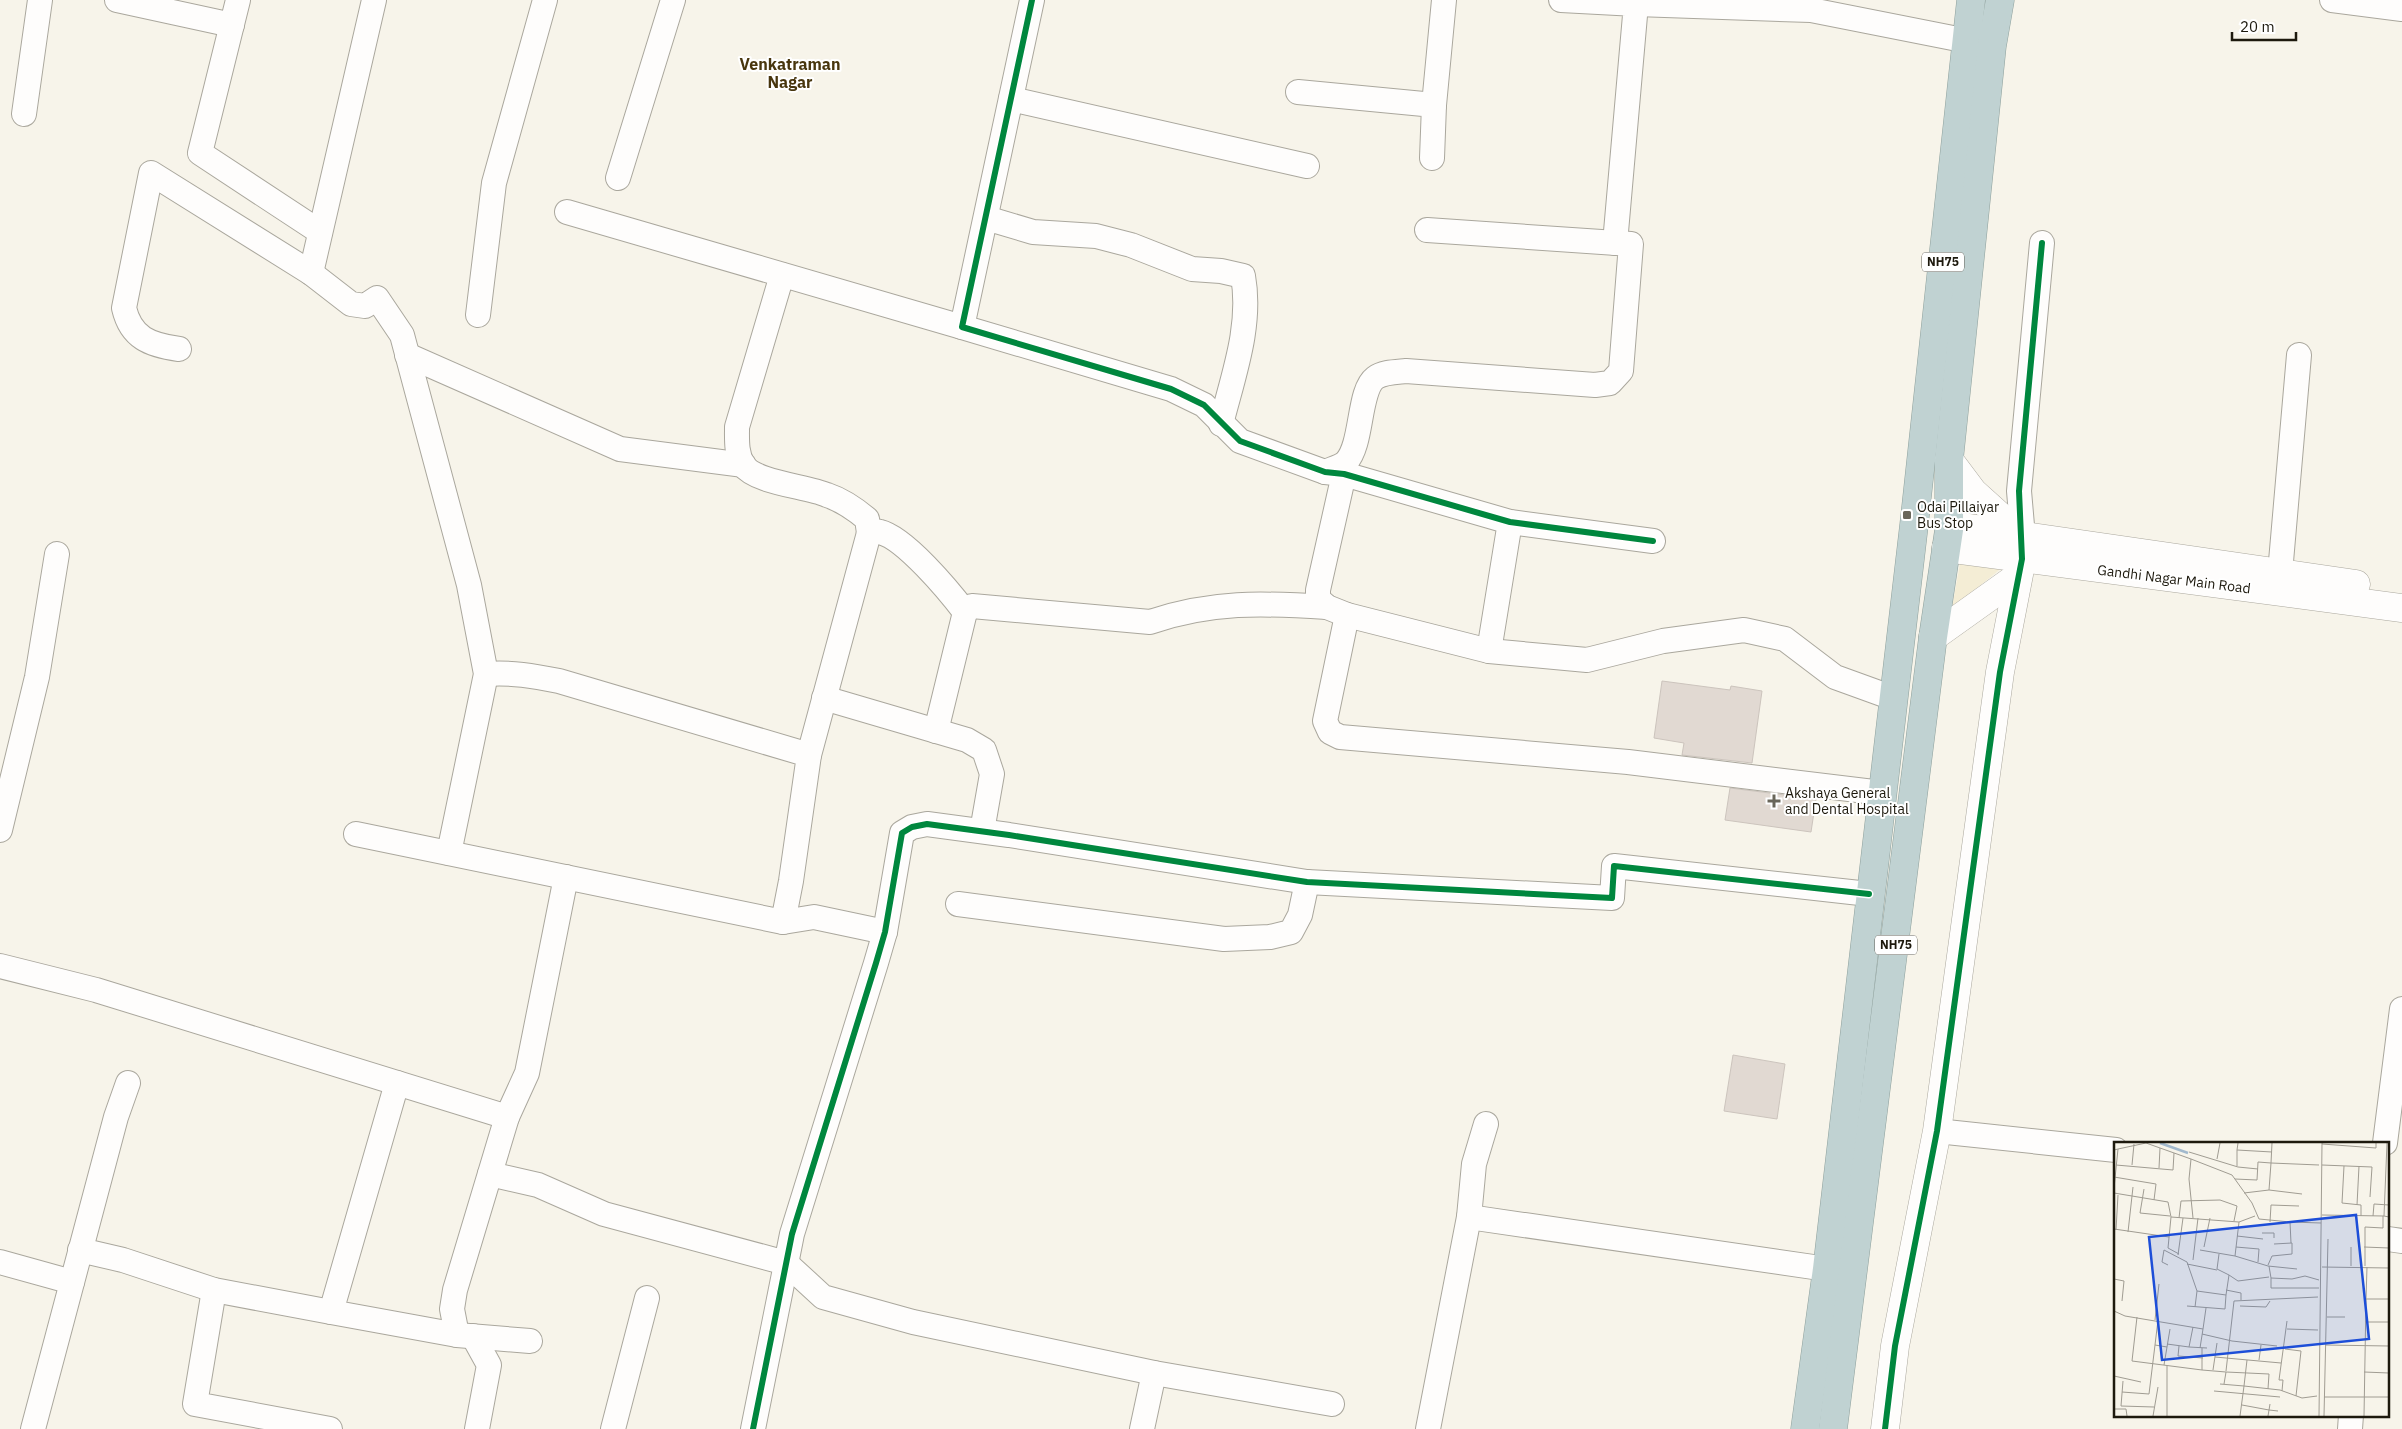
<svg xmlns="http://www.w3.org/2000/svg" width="2402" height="1429" viewBox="0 0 2402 1429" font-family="'IBM Plex Sans',sans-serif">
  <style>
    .green { fill: #f4edd5 }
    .building { fill: #e1d9d2; stroke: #ccc4bd }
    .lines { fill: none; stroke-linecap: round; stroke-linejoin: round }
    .street-casing { stroke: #aaa79d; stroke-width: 26 }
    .secondary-casing { stroke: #aaa79d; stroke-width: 29 }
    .highway-casing { stroke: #8ea09c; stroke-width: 29 }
    .street { stroke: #fefdfc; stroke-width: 24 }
    .secondary { stroke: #fefdfc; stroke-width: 28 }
    .highway { stroke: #c0d2d2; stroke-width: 28 }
    .cycleway-casing { stroke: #fff; stroke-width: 9 }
    .cycleway { stroke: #00873e; stroke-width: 6 }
    .poi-dot { fill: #69665a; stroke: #fff; stroke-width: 2 }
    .labels { text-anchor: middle; stroke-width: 4; stroke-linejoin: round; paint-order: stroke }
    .shield { fill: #fff; stroke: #615e56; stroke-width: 1 }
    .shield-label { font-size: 12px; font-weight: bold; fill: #1d190d }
    .poi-label { font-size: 14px; fill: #1d190d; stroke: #fff; text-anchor: start }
    .street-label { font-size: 14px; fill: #1d190d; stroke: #fff }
    .quarter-label { font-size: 16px; font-weight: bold; fill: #48360e; stroke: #fff }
    .inset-river { fill: none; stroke: #a2b9cd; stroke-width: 2.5 }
    .inset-road { fill: none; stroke: #a09c92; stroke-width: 1 }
    .view { fill: #1d4ed8; fill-opacity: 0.15; stroke: #1d4ed8; stroke-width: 2.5 }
    .inset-edge { fill: none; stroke: #1d190d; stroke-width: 2.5 }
  </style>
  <rect width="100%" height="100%" fill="#f7f4ea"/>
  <path class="green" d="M1961,558L2003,567L1952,608Z"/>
  <g class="building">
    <path d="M1662,681L1730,690L1731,686L1762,691L1752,763L1682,755L1684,743L1654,738Z"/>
    <path d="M1730,788L1816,799L1811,832L1725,820Z"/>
    <path d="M1733,1055L1785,1064L1777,1119L1724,1111Z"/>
  </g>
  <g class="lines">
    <defs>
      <g id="street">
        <path d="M117,0L232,25"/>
        <path d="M238,0L200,153L320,232"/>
        <path d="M1032,0L962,327L1171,389L1204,405L1240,441L1325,472L1344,474L1510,522L1653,541"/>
        <path d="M1561,0L1636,4L1615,243"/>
        <path d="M2332,0L2402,9"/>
        <path d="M1636,4L1811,10L1983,44"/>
        <path d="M1298,92L1434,105L1432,158"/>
        <path d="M1011,99L1307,166"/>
        <path d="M1434,105L1444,0"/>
        <path d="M24,114L40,0"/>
        <path d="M618,178L673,0"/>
        <path d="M567,212L962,327"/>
        <path d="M986,218L1033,232L1096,236L1131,245L1192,269L1221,271L1243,276C1252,326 1233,376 1221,424"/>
        <path d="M311,273L374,0"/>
        <path d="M782,275L737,427C737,440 736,453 743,465C756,483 806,486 827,495C842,500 855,509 867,519L869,533"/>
        <path d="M478,315L494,183L545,0"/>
        <path d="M179,349C150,345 131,338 124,308L151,173L311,273L351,304L365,306L377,298L402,335L469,585L486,674L449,853"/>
        <path d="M407,355L620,449L744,465"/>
        <path d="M1325,472C1331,469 1341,467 1346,462C1363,444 1358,391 1375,378C1383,372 1396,372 1406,371L1595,385L1610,383L1621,371L1631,244L1427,230"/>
        <path d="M1344,474L1318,590V599L1327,607L1347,615L1489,651L1587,660L1663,641L1744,630L1785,639L1835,677L1893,698"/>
        <path d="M2023,537L2019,491L2042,243"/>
        <path d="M2280,573L2299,355"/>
        <path d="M1347,615L1325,721L1330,732L1340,737L1628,762L1882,793"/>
        <path d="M1489,651L1510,522"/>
        <path d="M824,698L967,740L984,750L992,774L982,831"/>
        <path d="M936,731L965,612"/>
        <path d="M809,755L869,533C872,532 877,531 880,532C905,538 949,591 965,612L972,606L1150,622C1211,601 1263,603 1327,607"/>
        <path d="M0,830L37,677L57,554"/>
        <path d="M356,834L783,922L791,881L809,755L559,681C534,676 511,672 486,674"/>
        <path d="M958,904L1224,939L1270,937L1291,932L1300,915L1307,882"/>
        <path d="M783,922L814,917L885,932"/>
        <path d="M0,966L96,990L507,1117L455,1290L452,1309L457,1335"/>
        <path d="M397,1083L331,1312L457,1335L530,1341"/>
        <path d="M507,1117L527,1073L566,877"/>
        <path d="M1937,1131L2116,1150"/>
        <path d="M2385,1143L2402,1009"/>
        <path d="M490,1174L538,1185L604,1214L786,1263L823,1297L913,1322L1154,1373L1332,1404"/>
        <path d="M1469,1217L1827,1269"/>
        <path d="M2388,1239L2402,1241"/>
        <path d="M80,1250L123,1260L214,1290L331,1312"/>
        <path d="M0,1262L72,1282"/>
        <path d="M214,1290L195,1404L330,1429"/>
        <path d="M473,1336L489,1365L477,1429"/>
        <path d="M33,1429L116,1117L128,1083"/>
        <path d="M613,1429L647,1298"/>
        <path d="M753,1429L792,1234L876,963L885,932L902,833L912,827L927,824L1009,835L1307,882L1612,898L1614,866L1869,894"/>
        <path d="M1142,1429L1154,1373"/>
        <path d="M1428,1429L1469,1217L1474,1164L1486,1124"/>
        <path d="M2350,1429L2351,1415"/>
      </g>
      <g id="secondary">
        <path d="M1949,525L2356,584"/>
        <path d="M1946,548L2402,608"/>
        <path d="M1933,637L2017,577"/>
        <path d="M1885,1429L1895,1346L1937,1131L2000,672L2022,559L2023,537L1973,492L1949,460"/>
      </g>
      <g id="highway">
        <path d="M1805,1429L1827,1269L1914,525L1971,0"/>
        <path d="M1833,1429L1933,637L1949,530V460L1992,46L2000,0"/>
      </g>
    </defs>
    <use href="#street" class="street-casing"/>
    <use href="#secondary" class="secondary-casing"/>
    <use href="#highway" class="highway-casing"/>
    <use href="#street" class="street"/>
    <use href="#secondary" class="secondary"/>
    <use href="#highway" class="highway"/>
    <defs>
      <g id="cycleway">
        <path d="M1032,0L962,327L1171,389L1204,405L1240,441L1325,472L1344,474L1510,522L1653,541"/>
        <path d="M753,1429L792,1234L876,963L885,932L902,833L912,827L927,824L1009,835L1307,882L1612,898L1614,866L1869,894"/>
        <path d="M1885,1429L1895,1346L1937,1131L2000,672L2022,559L2019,491L2042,243"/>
      </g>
    </defs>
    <use href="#cycleway" class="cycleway-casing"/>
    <use href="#cycleway" class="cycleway"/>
  </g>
  <g class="poi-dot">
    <rect x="1902" y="510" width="10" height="10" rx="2.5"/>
    <path d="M1771.5 793.5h5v5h5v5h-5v5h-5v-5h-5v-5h5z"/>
  </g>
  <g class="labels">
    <g class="shield">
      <rect x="1922" y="252.5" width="42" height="19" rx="4"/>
      <rect x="1875" y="935.5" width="42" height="19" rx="4"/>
    </g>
    <g class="shield-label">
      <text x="1943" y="266">NH75</text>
      <text x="1896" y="949">NH75</text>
    </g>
    <g class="poi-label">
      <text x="1917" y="512">Odai Pillaiyar<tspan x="1917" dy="16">Bus Stop</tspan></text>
      <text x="1785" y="798">Akshaya General<tspan x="1785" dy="16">and Dental Hospital</tspan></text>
    </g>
    <g class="street-label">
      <text transform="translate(2174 579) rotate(7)" y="5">Gandhi Nagar Main Road</text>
    </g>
    <g class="quarter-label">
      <text x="790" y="70">Venkatraman<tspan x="790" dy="18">Nagar</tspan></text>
    </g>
  </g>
  <g transform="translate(2114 1142)">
    <rect width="275" height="275" fill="#f7f4ea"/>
    <path class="inset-river" d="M46,1L74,11"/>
    <path class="inset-road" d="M124,1L123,8L158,10M158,1L157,21L205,23M273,1L270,74L275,75M208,2L262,6V1M4,7L32,1L77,17L75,37L79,76M0,8L4,7L0,46M75,10L124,25L144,27M77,17L118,33L138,61L145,77L176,80L177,101M103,17L106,1M2,23L59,28L60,11M18,23L20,2M208,23L258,25L256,55M123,24V8M230,24L228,61L247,63V74M45,26L46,6M0,35L42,42L40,58M121,37L143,38L144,20L157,21L155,48M30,47L26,71L56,74M0,51L54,60L57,75L125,80L121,114L154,124L183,127M130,51L155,48L188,52M243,63L245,24M208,73L270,74M259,74L260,62L275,63M57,75L54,106L65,112M65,76L67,59L106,58L123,64L120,79M125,80L141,74M156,80L157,63L185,64M176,80L207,81M0,87L55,95M2,88L4,53M14,90L19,45M148,91H160V96M123,94L149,97M90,105L96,76M122,105L145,107L144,120M237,105V124M250,105L275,106M86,108L121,114M105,112L103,127L115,133M64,113L69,76M79,118L84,76M73,122L103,128M54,123L48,120L50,108L73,120L83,149L81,165M154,123L158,114L178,112V101L160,102M155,124L157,136L178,137L191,134L205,138M251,124V85L269,86V74M208,125L275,126M157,136V146H205M0,137L10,139L8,159M112,148L127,151V158M112,153L115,133L124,139L155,135M252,157L253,125M73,164L111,167L112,153L83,149M126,164L152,165L156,159M0,169L11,174L89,187L86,206M23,175L18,219L88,228M213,175H231M41,178L45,142M251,180H275M79,185L75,205L93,206M89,187L92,166M173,187L204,188M88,192L118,199L163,204M53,202L75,205M41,203L44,178M211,203L275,204M65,204L64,214L89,216M88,206V228L112,230L110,242M171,207L187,209L182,254M101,215L167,221M133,218L130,244L166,248L188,256L203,254M145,218L147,203M50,223L56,187M99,228L103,201M112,229L120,159L204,155M112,230L155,232L154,247M250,230L275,231M0,234L27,240M9,239L7,264L40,265M106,242L130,244L126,274M100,249L166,255M168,249L169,238H165L173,179M8,250L35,252L41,203L53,205M210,255H275M156,262L155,268L164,269M128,263L155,268L154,274M0,267H12L13,274M39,274L44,245M53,274V224M205,274L208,1M210,274L214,97M250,274L252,157H275"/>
    <path class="view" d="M242,73L255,197L48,218L35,95Z"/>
    <rect width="275" height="275" class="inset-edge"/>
  </g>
  <path d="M2232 32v8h64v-8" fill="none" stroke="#1d190d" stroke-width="2.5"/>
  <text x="2240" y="32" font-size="15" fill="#1d190d" stroke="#ffffff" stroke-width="4" paint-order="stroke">20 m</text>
</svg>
